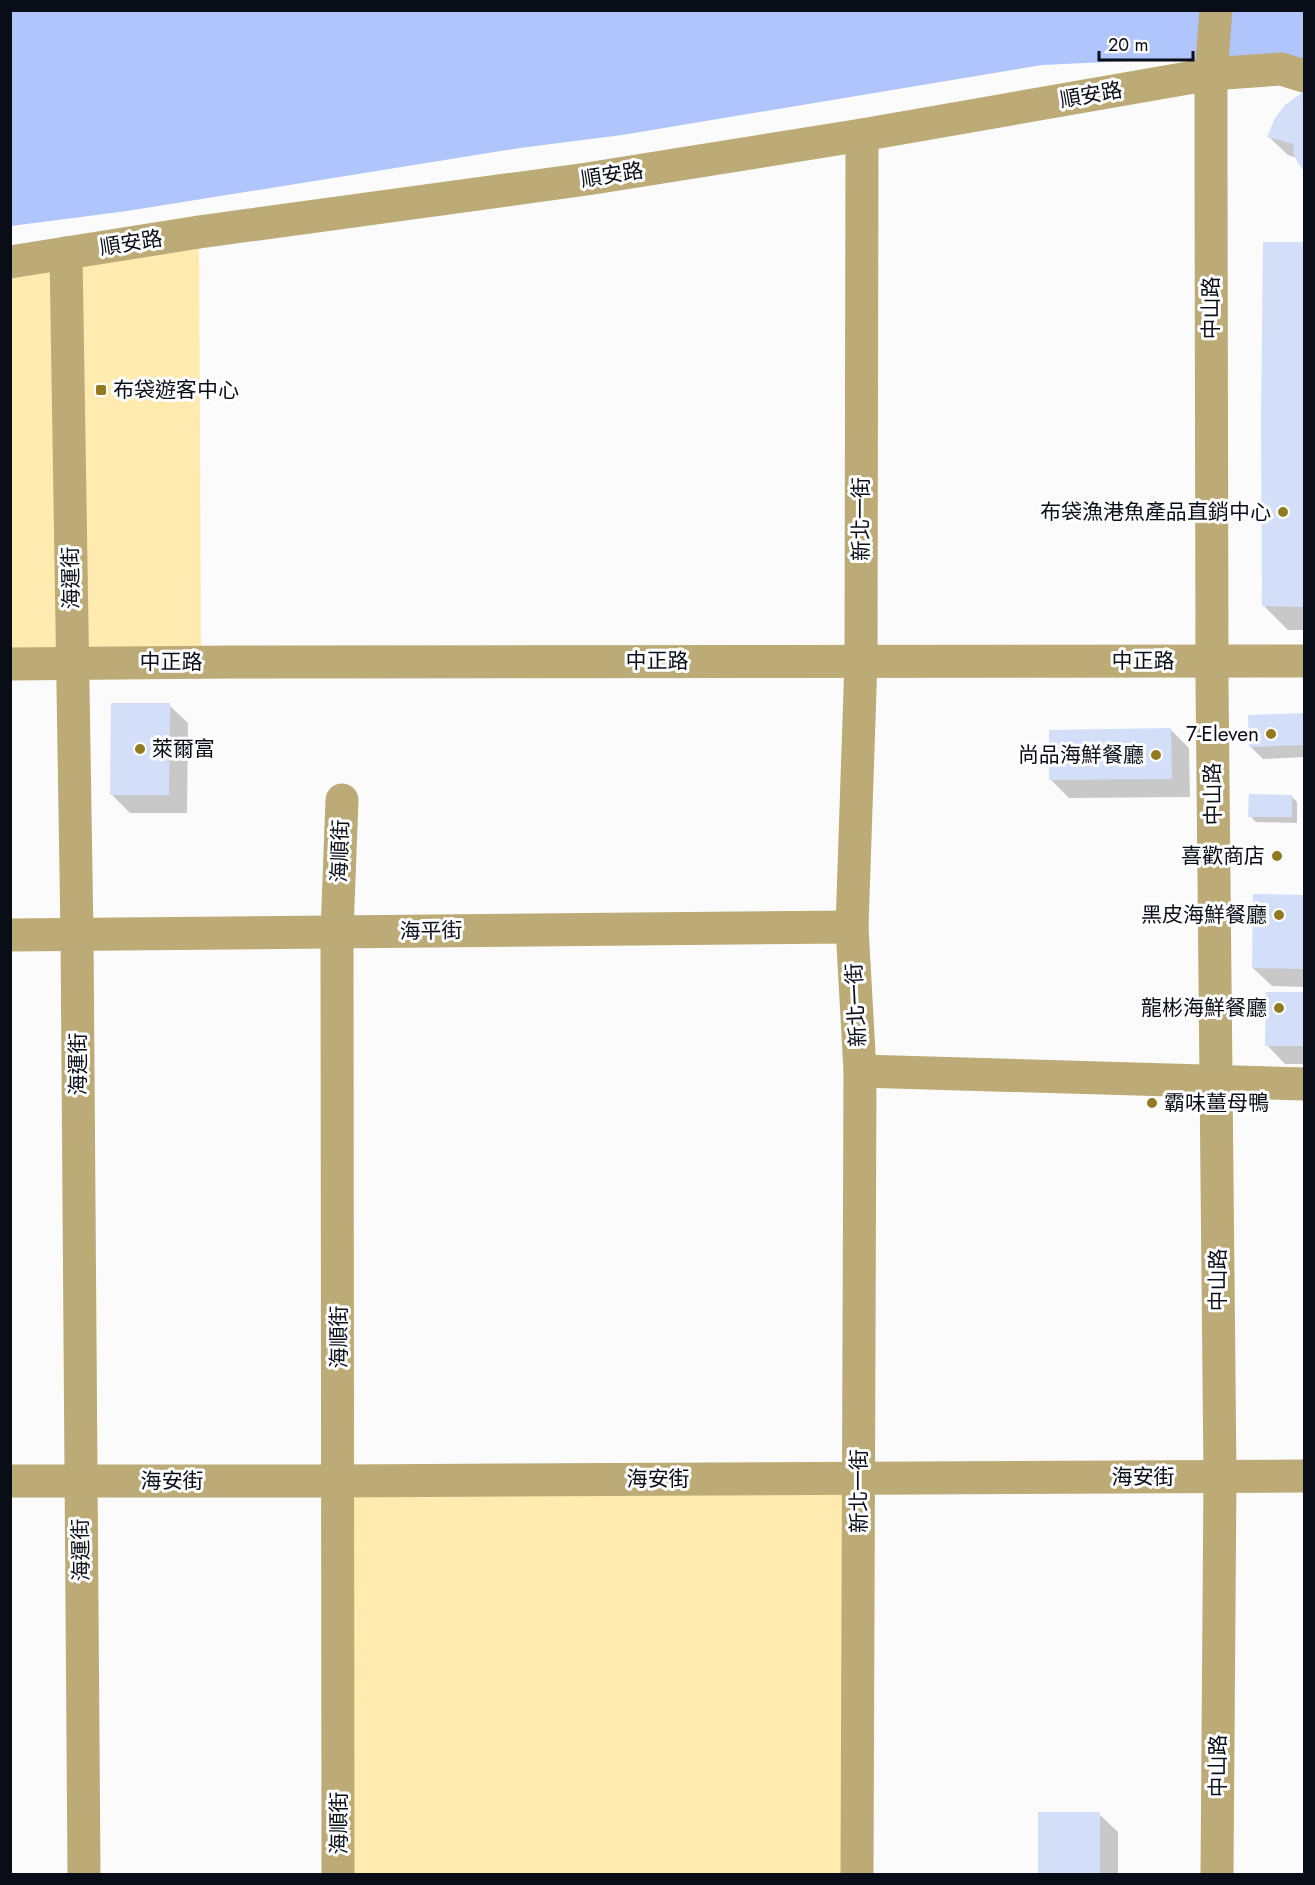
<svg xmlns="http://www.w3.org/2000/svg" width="1315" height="1885" viewBox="0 0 1315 1885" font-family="Jost,'Noto Sans TC',sans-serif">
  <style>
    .green { fill: #ffebaf }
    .water { fill: #afc5fc }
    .shadow { fill: #0003 }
    .building { fill: #d3def9 }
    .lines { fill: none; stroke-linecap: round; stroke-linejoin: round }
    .minor { stroke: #bcab76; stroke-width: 33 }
    .poi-dot { fill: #937920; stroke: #fff; stroke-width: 2 }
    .labels { text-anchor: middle; stroke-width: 6; stroke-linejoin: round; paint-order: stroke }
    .street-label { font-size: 21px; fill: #090d18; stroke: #fff }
    .poi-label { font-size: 21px; fill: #090d18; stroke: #fff; text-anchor: end }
  </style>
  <rect width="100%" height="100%" fill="#fbfbfb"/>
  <g class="green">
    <path d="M199,232L201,662L11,666L10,272Z"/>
    <path d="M859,1478L857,1874H340L339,1481Z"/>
  </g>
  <path class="water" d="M10,11H1304V76L1281,69L1170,59L1042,65L622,135L520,148L127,211L11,226Z"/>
  <g class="shadow">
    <path d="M1304,93V168L1297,158L1288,155L1269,137L1286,106Z"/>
    <path d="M1265,244H1304V630H1288L1263,605Z"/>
    <path d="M169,705L188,723L187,813H130L112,795Z"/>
    <path d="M1304,715V757L1263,759L1250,746L1249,717Z"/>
    <path d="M1171,730L1189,748L1190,797L1069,798L1051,780Z"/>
    <path d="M1291,796L1297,802V823L1256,822L1250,816Z"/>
    <path d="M1254,896L1304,897V987L1272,986L1253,968Z"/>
    <path d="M1267,993L1304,994V1064H1285L1267,1045Z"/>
    <path d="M1039,1814H1099L1118,1832V1874H1039Z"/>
  </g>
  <g class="building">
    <path d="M1304,91V170L1299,165L1294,155L1293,144L1267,137L1275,118L1285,105Z"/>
    <path d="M1263,242H1304V607L1262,606L1261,417Z"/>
    <path d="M111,703H170L169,795H110Z"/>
    <path d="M1304,713V745L1249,747L1248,715Z"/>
    <path d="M1171,728L1172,779L1049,780V730Z"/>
    <path d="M1249,794L1292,795V817H1248Z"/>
    <path d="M1253,894L1304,895V969L1252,968Z"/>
    <path d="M1266,992H1304V1046H1265Z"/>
    <rect x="1038" y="1812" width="62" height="62"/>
  </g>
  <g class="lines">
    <g class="minor">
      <path d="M1216,10L1211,74V164L1212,680L1220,1476L1217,1874"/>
      <path d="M66,253L77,935L84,1874"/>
      <path d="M10,262L199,232L587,179L862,135L1211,74L1281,69L1304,76"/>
      <path d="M10,664L230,662L1304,661"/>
      <path d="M10,935L852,927"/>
      <path d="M860,1071L1304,1084"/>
      <path d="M10,1481H339L1304,1476"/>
      <path d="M338,1874L337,932L342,800"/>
      <path d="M857,1874L860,1071L852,927L861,661L862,135"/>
    </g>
  </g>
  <g class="poi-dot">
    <rect x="95" y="384" width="12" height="12" rx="3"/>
    <circle cx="1283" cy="512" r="6"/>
    <circle cx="1271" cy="734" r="6"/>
    <circle cx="140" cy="749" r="6"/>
    <circle cx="1156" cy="755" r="6"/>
    <circle cx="1277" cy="856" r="6"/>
    <circle cx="1279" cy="915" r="6"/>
    <circle cx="1279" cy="1008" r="6"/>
    <circle cx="1152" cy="1103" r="6"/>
  </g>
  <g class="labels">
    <g class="street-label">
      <text transform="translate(1091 95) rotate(-10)" y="7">順安路</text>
      <text transform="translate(612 175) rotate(-9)" y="7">順安路</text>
      <text transform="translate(131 243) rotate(-9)" y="7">順安路</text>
      <text transform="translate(1211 308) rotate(-90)" y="7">中山路</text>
      <text transform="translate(861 519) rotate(-90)" y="7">新北一街</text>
      <text transform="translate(71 578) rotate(-91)" y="7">海運街</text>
      <text x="657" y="668">中正路</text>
      <text x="1143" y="668">中正路</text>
      <text x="171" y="669">中正路</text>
      <text transform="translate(1213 794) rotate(-91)" y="7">中山路</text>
      <text transform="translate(340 851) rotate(-88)" y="7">海順街</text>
      <text transform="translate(431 931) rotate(-1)" y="7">海平街</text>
      <text transform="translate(856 1005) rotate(-93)" y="7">新北一街</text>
      <text transform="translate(78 1064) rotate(-90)" y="7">海運街</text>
      <text transform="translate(1218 1280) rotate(-90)" y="7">中山路</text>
      <text transform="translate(339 1337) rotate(-90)" y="7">海順街</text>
      <text x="1143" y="1484">海安街</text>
      <text x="658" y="1486">海安街</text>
      <text x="172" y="1488">海安街</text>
      <text transform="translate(859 1491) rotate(-90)" y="7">新北一街</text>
      <text transform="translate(81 1550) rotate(-91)" y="7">海運街</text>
      <text transform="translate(1218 1766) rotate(-90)" y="7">中山路</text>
      <text transform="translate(339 1823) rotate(-90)" y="7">海順街</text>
    </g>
    <g class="poi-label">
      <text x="113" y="397" text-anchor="start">布袋遊客中心</text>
      <text x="1271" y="519">布袋漁港魚產品直銷中心</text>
      <text x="1259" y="741">7-Eleven</text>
      <text x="152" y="756" text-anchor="start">萊爾富</text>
      <text x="1144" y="762">尚品海鮮餐廳</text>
      <text x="1265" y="863">喜歡商店</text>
      <text x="1267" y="922">黑皮海鮮餐廳</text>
      <text x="1267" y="1015">龍彬海鮮餐廳</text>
      <text x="1164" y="1110" text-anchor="start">霸味薑母鴨</text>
    </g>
  </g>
  <rect width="1315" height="1885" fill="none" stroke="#090d18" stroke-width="24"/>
  <path d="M1099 51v9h94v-9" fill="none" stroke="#090d18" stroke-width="3"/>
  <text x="1108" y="51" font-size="18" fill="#090d18" stroke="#ffffff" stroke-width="4.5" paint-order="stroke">20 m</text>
</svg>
